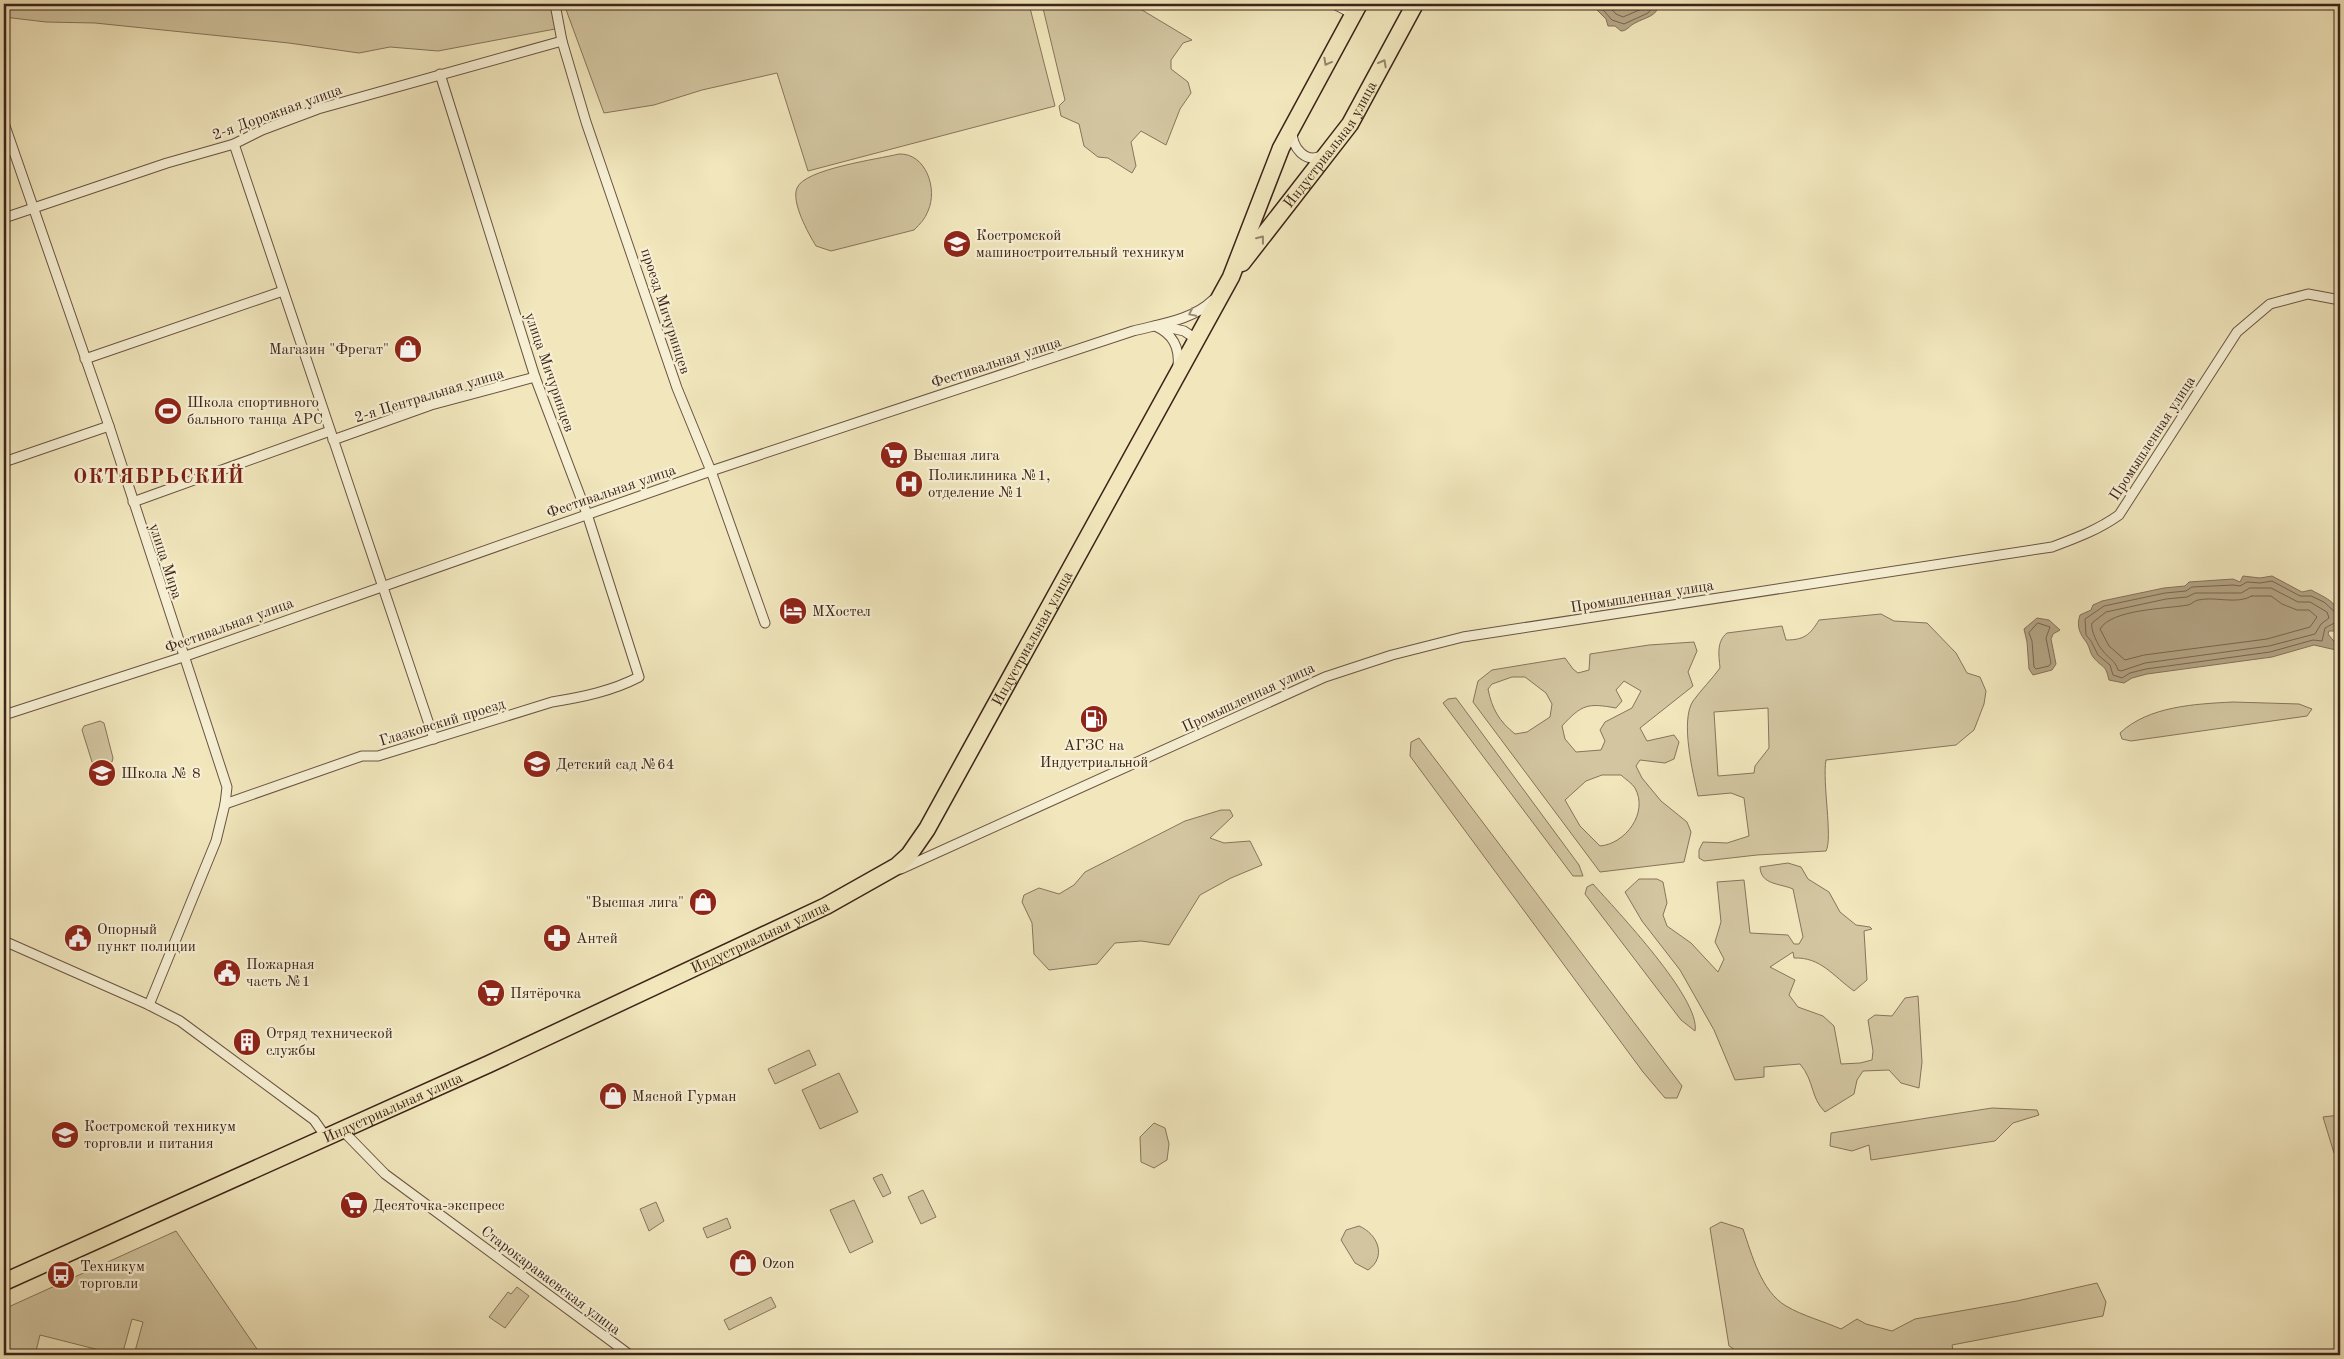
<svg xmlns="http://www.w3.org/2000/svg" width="2344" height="1359" viewBox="0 0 2344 1359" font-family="'Old Standard TT',serif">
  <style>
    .green { fill: #d2c5a0; stroke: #88745c; fill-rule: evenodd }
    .water { fill: #b4a485; stroke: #84705a }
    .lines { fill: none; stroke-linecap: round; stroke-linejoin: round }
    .shore { stroke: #78644f; stroke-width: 1 }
    .street-casing { stroke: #6a5442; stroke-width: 11 }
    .highway-casing { stroke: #3d2319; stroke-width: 19 }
    .street { stroke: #f6efd3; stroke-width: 9 }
    .highway { stroke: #f1e6bc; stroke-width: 16 }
    .oneway { stroke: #97846a }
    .oneway2 { stroke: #9a8976 }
    .labels { text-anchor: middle; stroke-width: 4.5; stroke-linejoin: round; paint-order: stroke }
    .street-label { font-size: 15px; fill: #3d2319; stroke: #f6efd3 }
    .poi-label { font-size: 15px; fill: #3d2319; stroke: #f6efd3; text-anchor: start }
    .district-label { font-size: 20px; font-weight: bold; letter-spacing: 1px; fill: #7a1f14; stroke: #f6efd3 }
  </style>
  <rect width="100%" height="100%" fill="#f1e6bc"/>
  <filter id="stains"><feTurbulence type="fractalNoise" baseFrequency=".004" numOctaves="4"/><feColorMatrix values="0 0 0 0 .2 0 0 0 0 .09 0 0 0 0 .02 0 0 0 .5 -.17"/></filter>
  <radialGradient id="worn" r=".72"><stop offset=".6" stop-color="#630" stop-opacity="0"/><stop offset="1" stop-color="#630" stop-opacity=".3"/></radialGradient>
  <g class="green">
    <path d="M4,4H550L555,15V29L438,51L390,47L359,53L289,43L95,23L46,22L4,17Z"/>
    <path d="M564,4H1029L1055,106L808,171L777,73L702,90L654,105L604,113Z"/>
    <path d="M1042,4H1132L1192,40L1183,43L1171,60V69L1188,82L1191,93L1180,109L1166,145L1141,131L1131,142L1136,166L1132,173L1108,158L1098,157L1084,146L1079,124L1061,116L1059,106L1065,100Z"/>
    <path d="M899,154C926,153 938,189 928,211C925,219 920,224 914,230L831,251L816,246C808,233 791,202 797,188C804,169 879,159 899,154Z"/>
    <path d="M1881,614L1894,621L1927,623L1956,653L1967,673L1980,677L1986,691L1984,704L1974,730L1956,745L1826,760C1822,782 1833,838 1826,851L1757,855L1704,861L1699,858V850L1703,842L1727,843L1749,836L1744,798L1731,793L1698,796C1693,773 1680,721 1693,701C1701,690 1712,679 1720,668C1719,656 1716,642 1727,633L1782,626L1786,640C1804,640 1810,635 1819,620ZM1768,708L1769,748L1755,766L1754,773L1718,776L1714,712Z"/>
    <path d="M1694,642L1697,651L1688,672L1693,686L1640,728L1647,741L1674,735L1679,742L1674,759L1665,763L1640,760L1636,766L1642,778L1661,801L1687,822L1691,832L1684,862L1600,872L1473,702L1478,681L1492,670L1565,658L1573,669L1578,673L1589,670L1590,654L1649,645ZM1512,677H1525L1546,693L1552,704L1550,717L1527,732L1515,734C1499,721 1492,709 1488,689L1492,684ZM1624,681L1641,691L1632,708L1605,722L1600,730L1605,741L1601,750L1576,752L1565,739L1562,726C1582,704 1588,703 1616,708L1622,701L1616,690ZM1602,775H1621C1625,779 1632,783 1635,788C1649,813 1625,844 1600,846L1580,826L1565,800L1586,781Z"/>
    <path d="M1456,698L1579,865L1583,876H1573L1443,703L1448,699Z"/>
    <path d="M2233,702L2299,704L2312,709L2307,716L2131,741L2122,739L2120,733C2149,706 2195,704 2233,702Z"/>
    <path d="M100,721L104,723L113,758L112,762L96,767L93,765L82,730L84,726Z"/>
    <path d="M1419,738L1682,1086L1677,1098H1665L1643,1072L1410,756L1411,742Z"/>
    <path d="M1221,810H1230L1233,816L1210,838L1224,843L1250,841L1262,865L1231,878L1200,895L1169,945L1141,941L1115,943L1097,964L1049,970L1034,954L1032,923L1022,902L1024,895L1039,888L1059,894L1074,885L1085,872L1185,821Z"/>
    <path d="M1788,863L1801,867L1808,879L1829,892L1840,912L1856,925L1870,927L1872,929L1864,931L1867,980L1854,991C1833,976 1821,957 1794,958L1793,952L1770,967L1795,980L1789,995L1798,1007L1823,1016L1834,1026L1841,1064L1860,1063L1872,1060L1873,1051L1868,1020L1875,1015L1892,1016L1905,998L1918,996L1922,1062L1919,1088L1901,1083L1889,1070L1863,1071L1857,1080L1854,1094L1825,1112C1810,1097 1815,1082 1800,1064L1764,1067V1077L1735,1080L1714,1030L1680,970L1642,921L1625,892L1639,879H1657L1663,882L1667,903L1663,915L1667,926L1691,943L1718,972L1724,959L1715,942L1721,922L1717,882L1744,880L1750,933L1788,935L1794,944H1799L1803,937L1793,889C1779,883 1761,885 1760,867Z"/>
    <path d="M1593,884C1616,910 1701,999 1695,1031L1681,1020L1585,894L1587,887Z"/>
    <path d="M809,1050L816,1065L775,1084L768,1069Z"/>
    <path d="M839,1073L858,1112L820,1129L802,1090Z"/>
    <path d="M1992,1108L2037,1110L2039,1115L2013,1123L1995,1141L1871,1160L1869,1145L1852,1151L1830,1146L1831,1133Z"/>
    <path d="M2340,1115V1154L2334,1153L2323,1117Z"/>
    <path d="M1154,1123L1165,1128L1169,1144L1167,1160L1154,1168L1141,1162L1140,1137Z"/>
    <path d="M882,1174L891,1193L883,1197L873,1178Z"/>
    <path d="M923,1190L936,1217L921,1224L908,1197Z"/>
    <path d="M854,1200L873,1242L850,1253L830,1210Z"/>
    <path d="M656,1202L664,1221L649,1231L640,1209Z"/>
    <path d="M727,1218L731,1228L707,1238L703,1228Z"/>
    <path d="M1721,1222L1743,1229C1752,1255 1761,1291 1786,1306C1803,1316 1823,1321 1841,1329L1857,1319L1866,1324L1892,1331L1915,1319L2017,1301L2097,1283L2106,1302L2103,1316L1952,1345L1954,1355H1743L1729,1346L1710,1228Z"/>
    <path d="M1359,1226C1378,1234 1387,1257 1368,1270L1355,1263L1341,1240L1346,1230Z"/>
    <path d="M176,1231L261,1355H134L143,1322L132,1319L123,1352L119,1355L40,1335L35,1355H7L4,1347V1309Z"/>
    <path d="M517,1287L529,1296L505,1328L489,1317L508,1292L511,1294Z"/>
    <path d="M771,1297L776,1307L729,1330L724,1320Z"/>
  </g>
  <g class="water">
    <path d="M1591,4H1660C1656,17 1646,17 1635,23C1629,26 1627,31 1621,31L1615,26H1608L1606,19Z"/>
    <path d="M2243,576L2260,578L2272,576L2302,592L2311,590C2332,601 2344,605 2336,631H2329L2328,634L2337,645L2336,650L2314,645L2272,657L2147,674L2132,678L2124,683L2109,680C2105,663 2103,669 2094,658C2090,654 2090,648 2087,643C2080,634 2076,627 2080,615L2091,610L2093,605L2102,601L2164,588L2185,586L2189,582L2233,579L2240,582Z"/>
    <path d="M2037,618L2049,620L2060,630L2053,634L2051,639L2056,664L2052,670L2033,675L2029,669L2027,642L2024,629Z"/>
  </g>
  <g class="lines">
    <g class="shore">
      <path d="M1598,4L1612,20L1624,24L1648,13L1655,4"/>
      <path d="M1607,4L1616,14L1623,17L1644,8L1648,4"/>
      <path d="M2250,588H2271L2298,602H2310L2327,612L2329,618L2321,624L2315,634L2269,646L2145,663L2121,671L2118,670C2115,660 2109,659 2103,651C2098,646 2090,629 2092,623L2106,612L2166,599L2187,597L2195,593H2241Z"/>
      <path d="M2252,596H2271L2282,604L2297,610H2309L2317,617L2310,627L2267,639L2144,655L2125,660L2109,646L2100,629C2112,609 2165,609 2188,605C2192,604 2194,601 2198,600C2216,596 2236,605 2252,596Z"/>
      <path d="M2340,614L2336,613L2324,602L2311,596H2300L2272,581L2260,583L2247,582L2240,586L2233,585L2192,587L2186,591L2165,593L2104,606L2085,619L2086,635L2091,641L2098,655L2110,665L2113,675L2122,678L2130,673L2146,669L2270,652L2313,640L2322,641L2325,628L2340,620"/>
      <path d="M2038,623L2050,627L2046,638L2051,663L2049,666L2036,669L2034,667L2032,641L2029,633Z"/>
    </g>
    <defs>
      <g id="street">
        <path d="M555,4L562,41L586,122L677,388L711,471L765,623"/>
        <path d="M1334,4L1353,14"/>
        <path d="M4,123L109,426L227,787L225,804L216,841L149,1005"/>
        <path d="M1292,131C1292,147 1305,165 1323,155"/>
        <path d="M234,144L434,739"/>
        <path d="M4,218L167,163L234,144L262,130L318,109L562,41"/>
        <path d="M1155,326C1173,334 1180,347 1178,367"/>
        <path d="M1162,326L1184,331L1196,339"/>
        <path d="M85,359L283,291"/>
        <path d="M333,440L431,405L535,377"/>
        <path d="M4,462L109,426"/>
        <path d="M133,502L330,431"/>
        <path d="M4,715L183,657L711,471L1133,331C1160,324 1193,320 1213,300"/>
        <path d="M225,804L362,756H378L552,702C583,697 612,691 639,677L587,514L535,377L440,74"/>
        <path d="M901,869L1325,677L1392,655L1463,637L2052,547C2076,538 2098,530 2119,515L2237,332L2270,304L2308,294L2340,300"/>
        <path d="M4,941L149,1005L180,1021L314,1120L326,1137"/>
        <path d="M342,1130L385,1174L630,1355"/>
      </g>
      <g id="highway">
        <path id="s1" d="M1242,263L1350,124L1415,4"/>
        <path id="s2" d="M4,1282L489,1064L826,906L897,866L909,855L927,829L1231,277L1281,148L1359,4"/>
      </g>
    </defs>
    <use href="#street" class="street-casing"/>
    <use href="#highway" class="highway-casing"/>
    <use href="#street" class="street"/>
    <use href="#highway" class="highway"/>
  </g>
  <defs><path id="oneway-chevron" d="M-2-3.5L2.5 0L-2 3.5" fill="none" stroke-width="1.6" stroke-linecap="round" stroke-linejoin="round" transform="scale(1.25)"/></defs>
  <g class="oneway">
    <use href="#oneway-chevron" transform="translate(1327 62) rotate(119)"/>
    <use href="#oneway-chevron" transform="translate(1383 63) rotate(-62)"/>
    <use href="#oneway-chevron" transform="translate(1261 239) rotate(-52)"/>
  </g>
  <use class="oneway2" href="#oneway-chevron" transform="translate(1192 313) rotate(154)"/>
  <defs>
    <symbol id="university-disc" viewBox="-11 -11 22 22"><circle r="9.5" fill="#8f2418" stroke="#f6efd3"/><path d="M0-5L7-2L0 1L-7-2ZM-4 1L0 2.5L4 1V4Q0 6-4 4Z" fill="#fff"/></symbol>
    <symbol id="shop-disc" viewBox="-11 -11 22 22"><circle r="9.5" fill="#8f2418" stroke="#f6efd3"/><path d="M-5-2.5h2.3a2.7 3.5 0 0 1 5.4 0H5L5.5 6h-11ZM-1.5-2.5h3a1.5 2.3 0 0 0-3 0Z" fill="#fff"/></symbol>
    <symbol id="stadium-disc" viewBox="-11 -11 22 22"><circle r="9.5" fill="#8f2418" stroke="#f6efd3"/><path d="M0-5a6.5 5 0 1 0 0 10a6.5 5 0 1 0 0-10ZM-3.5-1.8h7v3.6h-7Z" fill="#fff"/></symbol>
    <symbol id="supermarket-disc" viewBox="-11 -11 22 22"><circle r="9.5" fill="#8f2418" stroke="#f6efd3"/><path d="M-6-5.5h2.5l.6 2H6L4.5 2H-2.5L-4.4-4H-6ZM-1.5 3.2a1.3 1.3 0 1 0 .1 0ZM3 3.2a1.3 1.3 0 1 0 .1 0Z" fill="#fff"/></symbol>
    <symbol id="hospital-disc" viewBox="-11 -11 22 22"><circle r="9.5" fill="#8f2418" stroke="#f6efd3"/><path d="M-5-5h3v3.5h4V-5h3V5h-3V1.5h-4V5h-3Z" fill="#fff"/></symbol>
    <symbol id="hotel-disc" viewBox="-11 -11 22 22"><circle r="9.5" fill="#8f2418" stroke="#f6efd3"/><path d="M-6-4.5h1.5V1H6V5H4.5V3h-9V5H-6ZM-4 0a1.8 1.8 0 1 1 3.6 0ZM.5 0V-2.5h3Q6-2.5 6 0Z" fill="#fff"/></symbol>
    <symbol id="fuel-disc" viewBox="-11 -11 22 22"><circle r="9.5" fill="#8f2418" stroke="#f6efd3"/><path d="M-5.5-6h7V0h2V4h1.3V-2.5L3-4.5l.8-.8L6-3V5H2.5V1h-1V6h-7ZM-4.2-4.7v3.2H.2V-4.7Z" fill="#fff"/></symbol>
    <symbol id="school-disc" viewBox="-11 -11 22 22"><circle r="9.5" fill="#8f2418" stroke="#f6efd3"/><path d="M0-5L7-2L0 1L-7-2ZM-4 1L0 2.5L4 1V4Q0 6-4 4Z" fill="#fff"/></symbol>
    <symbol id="civic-disc" viewBox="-11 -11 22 22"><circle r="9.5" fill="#8f2418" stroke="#f6efd3"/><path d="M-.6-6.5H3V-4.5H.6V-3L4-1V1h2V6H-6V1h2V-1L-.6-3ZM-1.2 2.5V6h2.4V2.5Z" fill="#fff"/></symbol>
    <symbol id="pharmacy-disc" viewBox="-11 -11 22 22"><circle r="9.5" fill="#8f2418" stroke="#f6efd3"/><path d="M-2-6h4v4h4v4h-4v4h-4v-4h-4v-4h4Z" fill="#fff"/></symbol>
    <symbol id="building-disc" viewBox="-11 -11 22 22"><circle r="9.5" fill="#8f2418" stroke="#f6efd3"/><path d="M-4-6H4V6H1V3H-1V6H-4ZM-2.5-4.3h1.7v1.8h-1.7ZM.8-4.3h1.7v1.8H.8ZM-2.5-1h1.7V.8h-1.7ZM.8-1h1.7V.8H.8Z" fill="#fff"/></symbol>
    <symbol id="bus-disc" viewBox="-11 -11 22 22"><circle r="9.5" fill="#8f2418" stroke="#f6efd3"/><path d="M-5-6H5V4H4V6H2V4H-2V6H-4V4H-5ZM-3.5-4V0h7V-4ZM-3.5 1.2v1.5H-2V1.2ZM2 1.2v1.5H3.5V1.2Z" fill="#fff"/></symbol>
  </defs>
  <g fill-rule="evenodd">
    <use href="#university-disc" x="941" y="228" width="32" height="32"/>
    <use href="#shop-disc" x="392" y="333" width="32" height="32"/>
    <use href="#stadium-disc" x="152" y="395" width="32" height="32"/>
    <use href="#supermarket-disc" x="878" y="439" width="32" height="32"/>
    <use href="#hospital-disc" x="893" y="468" width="32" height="32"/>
    <use href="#hotel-disc" x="777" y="595" width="32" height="32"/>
    <use href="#fuel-disc" x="1078" y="703" width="32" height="32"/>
    <use href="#school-disc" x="521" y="748" width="32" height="32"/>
    <use href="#school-disc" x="86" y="757" width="32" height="32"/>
    <use href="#shop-disc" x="687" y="886" width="32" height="32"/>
    <use href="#civic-disc" x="62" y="922" width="32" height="32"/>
    <use href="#pharmacy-disc" x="541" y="922" width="32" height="32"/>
    <use href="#civic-disc" x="211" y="957" width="32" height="32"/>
    <use href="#supermarket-disc" x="475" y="977" width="32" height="32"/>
    <use href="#building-disc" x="231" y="1026" width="32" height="32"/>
    <use href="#shop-disc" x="597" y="1080" width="32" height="32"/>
    <use href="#university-disc" x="49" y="1119" width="32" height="32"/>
    <use href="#supermarket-disc" x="338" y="1189" width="32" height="32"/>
    <use href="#shop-disc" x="727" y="1247" width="32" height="32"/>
    <use href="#bus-disc" x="45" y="1259" width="32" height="32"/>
  </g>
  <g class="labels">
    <g class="street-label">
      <text transform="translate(277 112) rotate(-20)" y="5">2-я Дорожная улица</text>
      <text dy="5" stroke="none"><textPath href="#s1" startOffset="148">Индустриальная улица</textPath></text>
      <text transform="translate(666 311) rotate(72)" y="5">проезд Мичуринцев</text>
      <text transform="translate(996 362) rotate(-18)" y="5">Фестивальная улица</text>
      <text transform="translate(550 372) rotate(71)" y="5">улица Мичуринцев</text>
      <text transform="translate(429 395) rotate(-17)" y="5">2-я Центральная улица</text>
      <text transform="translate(2152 438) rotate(-57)" y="5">Промышленная улица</text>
      <text transform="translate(611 491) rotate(-19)" y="5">Фестивальная улица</text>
      <text transform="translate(166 561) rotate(72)" y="5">улица Мира</text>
      <text transform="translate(1642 596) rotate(-9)" y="5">Промышленная улица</text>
      <text transform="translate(229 625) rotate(-20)" y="5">Фестивальная улица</text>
      <text dy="5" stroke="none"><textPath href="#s2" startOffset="1251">Индустриальная улица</textPath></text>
      <text transform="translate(1248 697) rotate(-25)" y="5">Промышленная улица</text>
      <text transform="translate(442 722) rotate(-17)" y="5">Глазковский проезд</text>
      <text dy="5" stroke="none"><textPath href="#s2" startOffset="831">Индустриальная улица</textPath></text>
      <text dy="5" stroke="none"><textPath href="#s2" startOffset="426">Индустриальная улица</textPath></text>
      <text transform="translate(551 1280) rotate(37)" y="5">Старокараваевская улица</text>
    </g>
    <g class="poi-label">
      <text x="976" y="240">Костромской<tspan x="976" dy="17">машиностроительный техникум</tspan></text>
      <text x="389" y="354" text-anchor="end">Магазин "Фрегат"</text>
      <text x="187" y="407">Школа спортивного<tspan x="187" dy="17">бального танца АРС</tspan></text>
      <text x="913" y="460">Высшая лига</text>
      <text x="928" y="480">Поликлиника №1,<tspan x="928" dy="17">отделение №1</tspan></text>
      <text x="812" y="616">МХостел</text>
      <text x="1094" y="750" text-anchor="middle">АГЗС на<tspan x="1094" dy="17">Индустриальной</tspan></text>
      <text x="556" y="769">Детский сад №64</text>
      <text x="121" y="778">Школа № 8</text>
      <text x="684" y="907" text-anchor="end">"Высшая лига"</text>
      <text x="97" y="934">Опорный<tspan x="97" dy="17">пункт полиции</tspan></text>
      <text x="576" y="943">Антей</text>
      <text x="246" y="969">Пожарная<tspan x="246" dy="17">часть №1</tspan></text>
      <text x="510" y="998">Пятёрочка</text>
      <text x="266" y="1038">Отряд технической<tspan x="266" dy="17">службы</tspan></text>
      <text x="632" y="1101">Мясной Гурман</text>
      <text x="84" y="1131">Костромской техникум<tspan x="84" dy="17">торговли и питания</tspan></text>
      <text x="373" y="1210">Десяточка-экспресс</text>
      <text x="762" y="1268">Ozon</text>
      <text x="80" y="1271">Техникум<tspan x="80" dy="17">торговли</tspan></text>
    </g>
    <g class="district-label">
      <text x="159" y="483">ОКТЯБРЬСКИЙ</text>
    </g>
  </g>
  <rect width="2344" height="1359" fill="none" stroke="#f1e6bc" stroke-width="20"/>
  <rect x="5" y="5" width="2334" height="1349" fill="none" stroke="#3d2319" stroke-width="2.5"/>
  <rect x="10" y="10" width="2324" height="1339" fill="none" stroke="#3d2319"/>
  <rect width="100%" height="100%" filter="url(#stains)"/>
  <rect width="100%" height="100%" fill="url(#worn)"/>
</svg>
